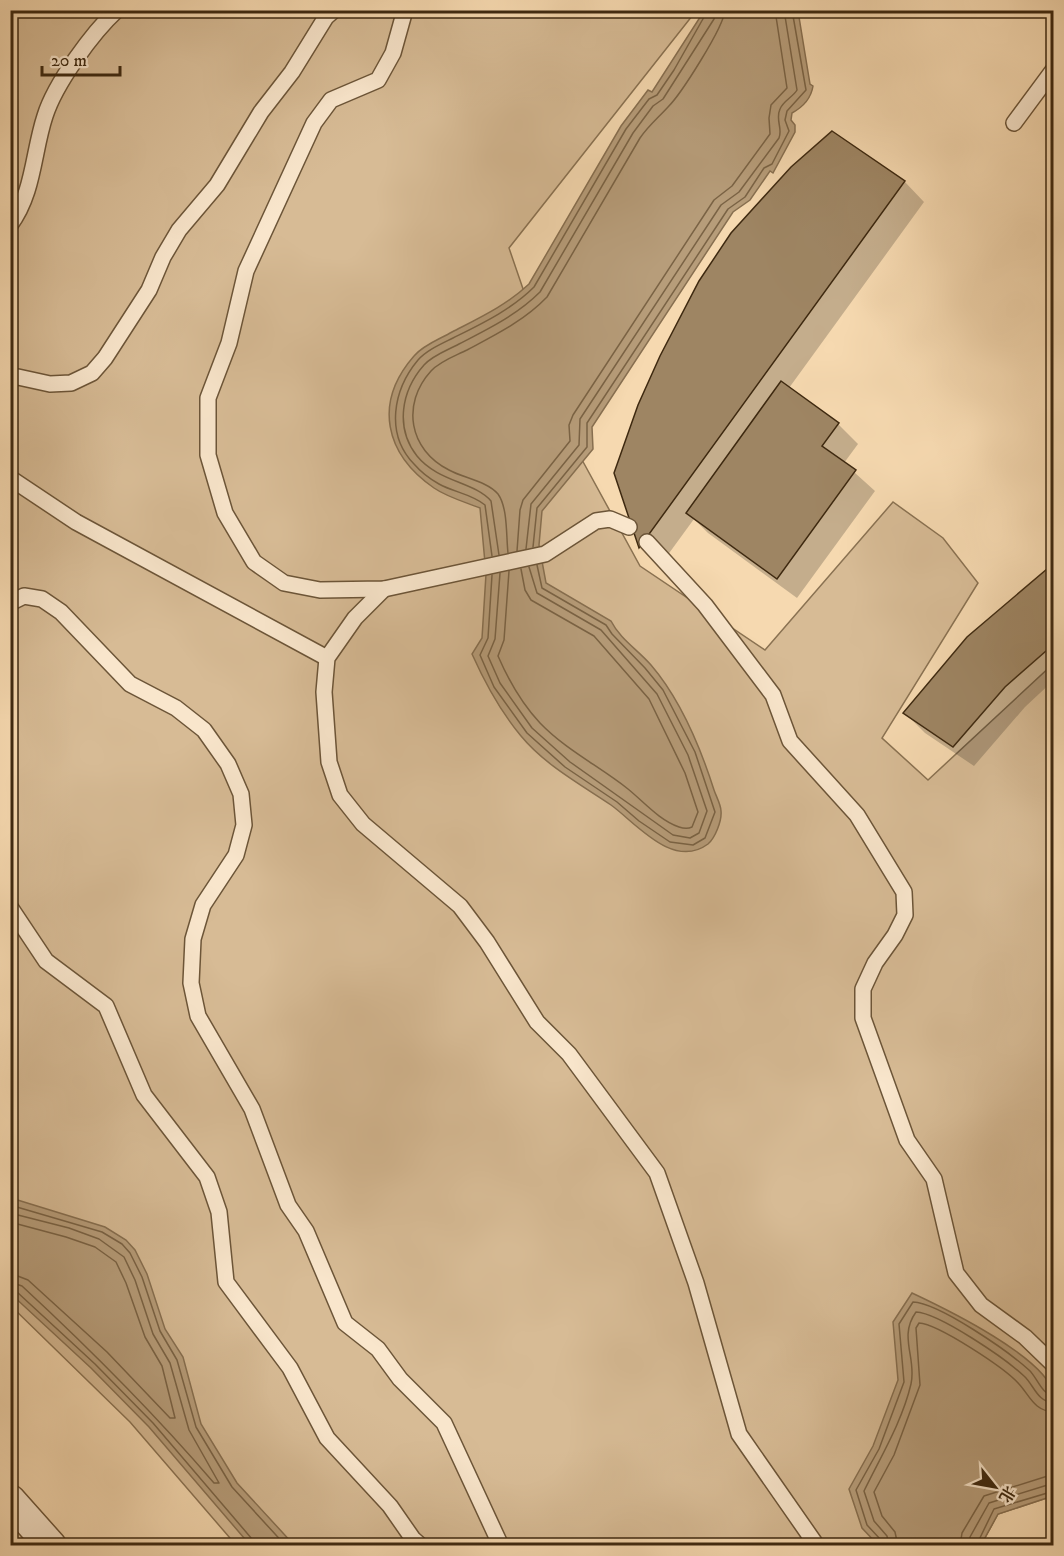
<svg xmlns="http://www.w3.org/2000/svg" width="1064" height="1556" viewBox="0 0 1064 1556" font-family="'IM FELL DW Pica','Noto Serif SC',serif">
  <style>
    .green { fill: #d7bb95; stroke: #8a7252; stroke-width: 1.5 }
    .water { fill: #b79d7a; stroke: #876f50; stroke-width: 1.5 }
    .shadow { fill: #0003 }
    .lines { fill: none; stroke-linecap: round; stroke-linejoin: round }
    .shore { stroke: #7a6345; stroke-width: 1.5 }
    .building { fill: #9e8563; stroke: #3e2910; stroke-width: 1.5 }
    .service-casing { stroke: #6c5538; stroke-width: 18 }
    .minor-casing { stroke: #6c5538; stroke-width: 33 }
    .service { stroke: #f9e6cc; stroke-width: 15 }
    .minor { stroke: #f9e6cc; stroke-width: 30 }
  </style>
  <rect width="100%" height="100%" fill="#f6d9b0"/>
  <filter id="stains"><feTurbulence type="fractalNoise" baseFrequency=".00333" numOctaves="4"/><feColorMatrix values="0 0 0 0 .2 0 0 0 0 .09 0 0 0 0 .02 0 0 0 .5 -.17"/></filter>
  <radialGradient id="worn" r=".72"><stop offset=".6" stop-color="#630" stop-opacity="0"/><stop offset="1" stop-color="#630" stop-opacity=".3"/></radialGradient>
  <path class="green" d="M10,11H696L509,248L581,458L640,566L765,650L893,502L943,538L978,583L882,738L928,780L1053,664V1496L998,1514L981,1545H236L130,1422L11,1306Z"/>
  <g class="water">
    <path d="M704,11H798L810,84L813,86C811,99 803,107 792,113L791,120L795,125V132L773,173L770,171L750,200L733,212L592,427L593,449L542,511L539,545L546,583L611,621C620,639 638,650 651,665C681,700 700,746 714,790C716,796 721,805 721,811C722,821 715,838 708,844C673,870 636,823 611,805C580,784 545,765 521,736C500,711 485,683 472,654L482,638L486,574L480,508C465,502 447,497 434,488C385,454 373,403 414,356C423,345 440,339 452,332C479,318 507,305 529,284L621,126L648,90L652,92Z"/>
    <path d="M11,1198L105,1227L126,1240L135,1250L147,1274L165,1329L183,1357L201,1424L237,1483L294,1545H250L149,1427L91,1368L11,1294Z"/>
    <path d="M912,1293C944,1308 1048,1358 1054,1395C1058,1428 1054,1464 1053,1496L998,1514L981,1545H878L862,1528L849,1489L873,1446L898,1380L893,1322Z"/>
  </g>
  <g class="shadow">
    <path d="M832,133L905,182L924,202L789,388L838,424L858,444L844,463L875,491L797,598L708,533L694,519L659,567L640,547L615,473Z"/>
    <path d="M1054,565V680L1025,707L974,766L925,733L905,713Z"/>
  </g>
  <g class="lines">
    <g class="shore">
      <path d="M533,547L537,508L587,447V423L728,209L745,197L764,168L772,164L789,131L785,120L787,111L806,90L792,10"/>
      <path d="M526,549L531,504L579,445L580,419L721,205L739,192L779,138C783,128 775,120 780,109C783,101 793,97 797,90L784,10"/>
      <path d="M517,551L520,510L523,500L570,441L569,425L573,415L714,200L732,186L770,134L769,118L771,105L787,88L775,10"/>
      <path d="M508,553C506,536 508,508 498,494C487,481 463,478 449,470C409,450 401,404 431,371C440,361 455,356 467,350C495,335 524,321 547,297L640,138C649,125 658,118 668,107C681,94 724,27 725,10"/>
      <path d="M499,555L491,501C475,482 438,482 417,456C395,428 401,391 424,365C433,355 448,350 459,344C488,329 517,315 540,292L633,133L653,106L663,99L714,19L716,10"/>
      <path d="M492,556L485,505C472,494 453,492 439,484C430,479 420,471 414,464C385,434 393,390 418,360C427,350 441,344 453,338C481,324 511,310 534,287L626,129L649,99L657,95L674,70L708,10"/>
      <path d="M509,571L504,640L498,656C508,679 522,704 540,723C566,750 599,766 628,789C644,802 659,820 679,827C685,829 688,829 692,827L698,812L685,773L649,699L594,636L531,600L525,590L521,569"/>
      <path d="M500,573L495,639L488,656L500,683L532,728L570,762L673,835L690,838L699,833L707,811L688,755L657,694L601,630L537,593L529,567"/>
      <path d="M492,575L488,638L480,655L494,687L527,733L565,767L617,802L639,821L670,842L693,845L705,838L715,812L695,752L663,690L645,668L612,634L606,625L542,588L537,565"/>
      <path d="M10,1205L102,1232L122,1244L130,1253L142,1277L160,1331L177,1360L196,1427L232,1487L286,1546"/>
      <path d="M10,1213L69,1228L99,1239L124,1257L135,1280L153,1334L170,1363L189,1430L219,1483H214C154,1413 90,1349 22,1286L10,1282"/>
      <path d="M10,1222L66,1237L95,1247L116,1262L126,1283L145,1337L162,1366L175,1418H170L107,1352L28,1280L10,1273"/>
      <path d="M10,1290L17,1292L95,1364L153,1423L252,1539L254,1546"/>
      <path d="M882,1546L881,1540L867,1525L856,1490L879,1449L904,1382L899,1324L913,1302C939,1303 1008,1351 1029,1370C1037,1377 1041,1394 1054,1396"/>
      <path d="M889,1546L887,1536L874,1521L864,1491C881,1456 902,1422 911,1384C917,1358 898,1337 916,1312C939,1313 1006,1359 1024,1376C1034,1385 1037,1402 1054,1403"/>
      <path d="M898,1546L895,1532L882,1516L874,1492L894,1455L920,1385L916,1328L919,1323C938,1324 1005,1368 1019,1384C1030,1396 1034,1411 1054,1412"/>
      <path d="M960,1546L962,1533L984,1496L1054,1474"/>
      <path d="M969,1546L970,1537L989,1503L1054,1483"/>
      <path d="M976,1546L994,1509L1054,1491"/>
    </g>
  </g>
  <g class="building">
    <path d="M832,131L905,181L639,548L614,473L638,405L660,356L699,281L731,233L791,167Z"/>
    <path d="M781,381L839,423L822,446L856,470L777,579L686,513Z"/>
    <path d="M1054,563V644L1005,687L953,747L903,713L967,637Z"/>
  </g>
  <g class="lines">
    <defs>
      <g id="service">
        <path d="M405,10L393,53L378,80L331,100L314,123L246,271L229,343L208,398V455L225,513L254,562L284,583L320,590L384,589L545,554L596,521L610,519L629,527"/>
        <path d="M1014,123L1054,69"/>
        <path d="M10,225C34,193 33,152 45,116C55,84 92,33 117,10"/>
        <path d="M10,378L18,377L50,384L71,383L92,373L105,358L149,290L163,257L179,230L217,185L261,112L292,72L326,17L334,10"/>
        <path d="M10,478L76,522L327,658"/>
        <path d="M647,542L705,605L773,695L790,741L857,815L904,892L905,915L895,935L875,963L863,989V1018L907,1140L934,1179L956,1273L981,1305L1025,1337L1054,1365"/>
        <path d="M384,589L355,618L327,658L324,692L329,762L340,795L363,824L460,906L487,942L537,1022L569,1054L657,1173L696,1283L739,1434L817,1546"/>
        <path d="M10,603L24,596L42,599L61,612L130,684L176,708L204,730L228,764L241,794L244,825L236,855L203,905L193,939L191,983L198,1016L252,1109L288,1205L306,1231L345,1323L378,1349L400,1379L444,1423L501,1546"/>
        <path d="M10,907L46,961L106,1006L144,1095L207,1177L219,1212L226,1282L290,1368L327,1438L390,1506L413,1539L421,1546"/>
      </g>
      <path id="minor" d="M10,1500L51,1546"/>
    </defs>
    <use href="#service" class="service-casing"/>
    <use href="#minor" class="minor-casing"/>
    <use href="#service" class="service"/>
    <use href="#minor" class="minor"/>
  </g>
  <rect width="1064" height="1556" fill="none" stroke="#f6d9b0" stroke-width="36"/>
  <rect x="12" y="12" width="1040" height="1532" fill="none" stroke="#3e2910" stroke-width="3"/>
  <rect x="18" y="18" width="1028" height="1520" fill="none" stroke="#3e2910" stroke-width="1.5"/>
  <g transform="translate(995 1487) rotate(121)" stroke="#f9e6cc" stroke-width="4.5" paint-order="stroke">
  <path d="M0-4.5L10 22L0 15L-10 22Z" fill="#3e2910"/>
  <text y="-9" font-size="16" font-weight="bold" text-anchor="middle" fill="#3e2910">北</text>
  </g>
  <path d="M42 66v9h78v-9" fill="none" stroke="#3e2910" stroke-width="3"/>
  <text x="51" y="66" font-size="18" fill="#3e2910" stroke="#f9e6cc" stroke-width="4.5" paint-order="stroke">20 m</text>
  <rect width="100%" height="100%" filter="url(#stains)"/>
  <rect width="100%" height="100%" fill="url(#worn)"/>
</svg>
